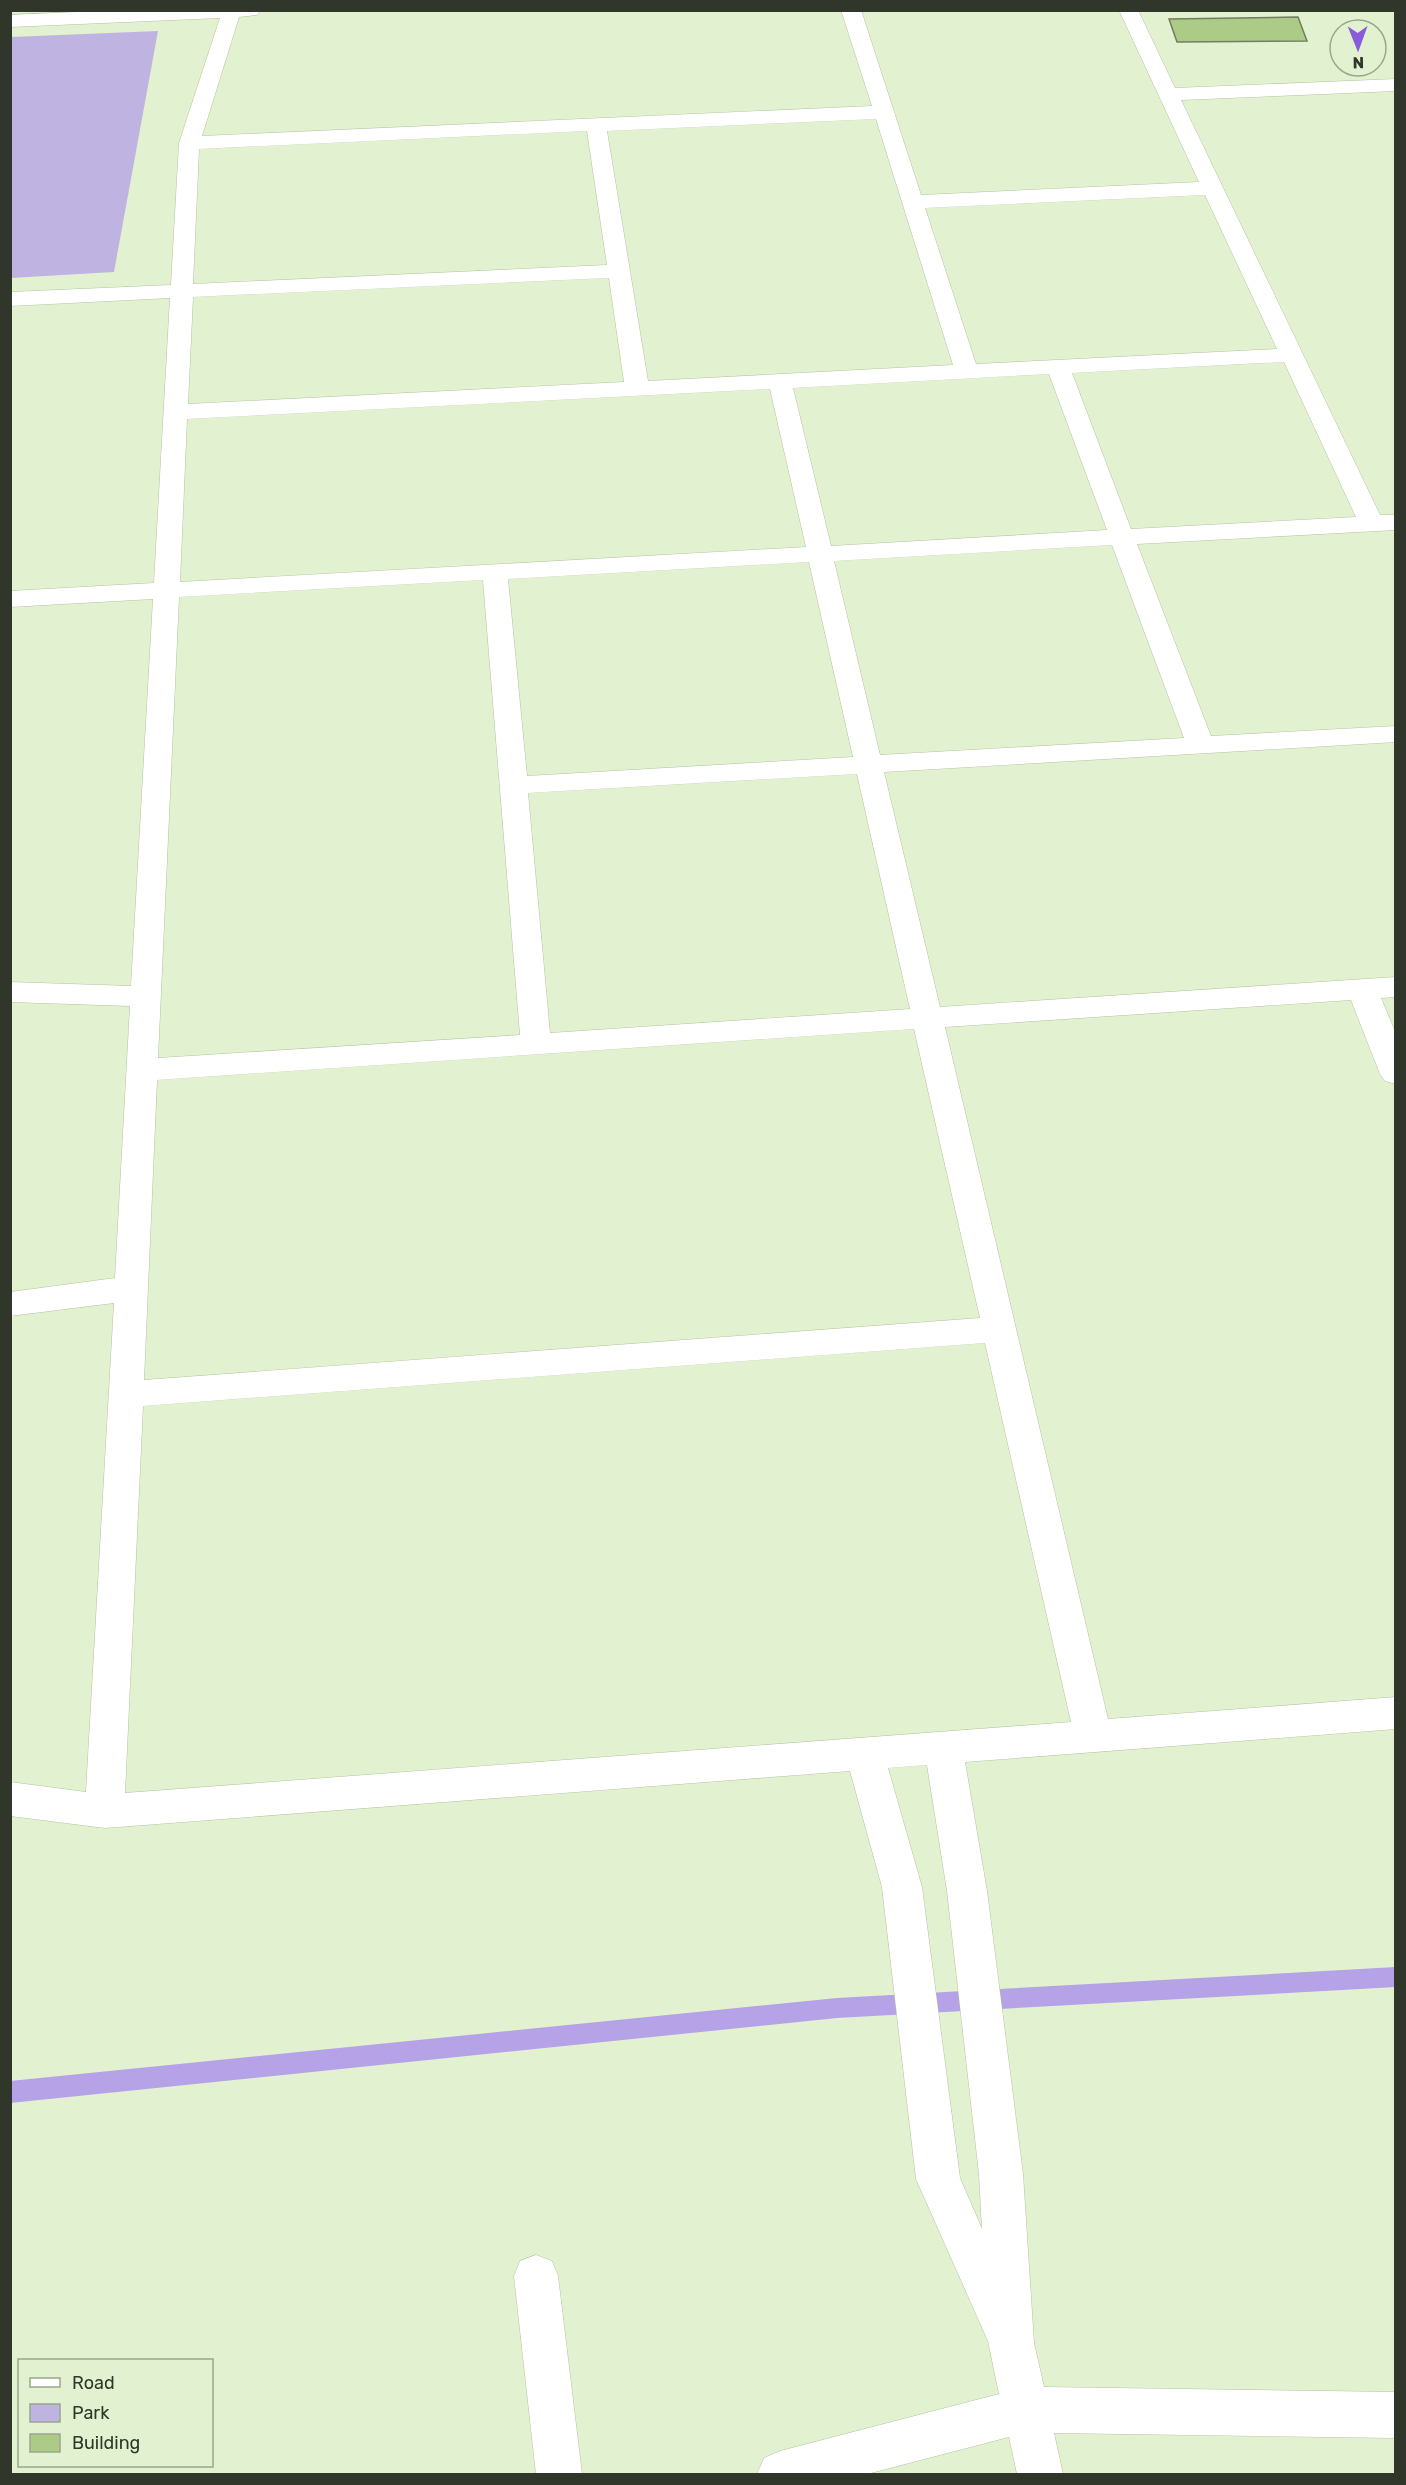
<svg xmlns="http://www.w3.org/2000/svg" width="1406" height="2485" viewBox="0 0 1406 2485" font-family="Rubik,sans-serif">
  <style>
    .green { fill: #bfb4e1 }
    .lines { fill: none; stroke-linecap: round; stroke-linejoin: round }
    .stream { fill: #b5a2e7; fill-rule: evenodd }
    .building { fill: #accb86; stroke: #707e60; stroke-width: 1.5 }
    .minor-casing { stroke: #b4c3a2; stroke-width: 1 }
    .minor { fill: #fff; fill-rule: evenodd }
  </style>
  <rect width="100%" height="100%" fill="#e2f2d0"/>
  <path class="green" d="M158,31L114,272L11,278V37Z"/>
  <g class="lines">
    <path class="stream" d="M1396,1967V1987L837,2018L10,2103V2081L837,1998Z"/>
  </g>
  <path class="building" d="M1298,17L1307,41L1177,42L1169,19Z"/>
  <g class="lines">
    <defs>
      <g id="minor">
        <path d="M122,10L260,11L257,15L239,17L202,136L872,106L841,10H861L921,195L1199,182L1119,10H1138L1175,88L1396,79V91L1181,100L1380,515H1396V530L1137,544L1211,736L1396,726V742L884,772L940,1007L1396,977V997L1381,998L1396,1034V1084L1385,1081L1380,1074L1351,1000L945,1027L1108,1719L1396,1697V1729L965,1762L987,1891L1023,2174L1034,2343L1044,2387L1396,2392V2438L1054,2433L1063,2474H1017L1009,2437L867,2474H757L764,2458L780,2451L999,2394L988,2341L916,2179L882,1887L850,1771L105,1828L10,1816V1782L86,1792L114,1303L10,1316V1292L115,1278L130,1006L10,1002V982L131,986L153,599L10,607V591L154,583L170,298L10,306V292L171,285L179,143L220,18L10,27V15ZM876,119L953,365L648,381L607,131ZM587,131L607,265L193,284L199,149ZM1205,195L1277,349L976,364L925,208ZM609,278L624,382L188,404L193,297ZM1284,362L1356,517L1131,529L1072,373ZM1049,374L1107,530L831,546L793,388ZM770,389L806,547L180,582L187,419ZM1112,545L1184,738L880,755L834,561ZM809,562L853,757L527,776L508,579ZM483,580L520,1035L158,1058L179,597ZM857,774L910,1009L550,1033L528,793ZM914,1029L980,1318L144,1380L157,1080ZM985,1343L1071,1722L125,1793L143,1406ZM927,1765L947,1891L979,2174L982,2229L960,2178L922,1887L888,1768Z"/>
        <path d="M536,2255L552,2261L558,2276L582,2474H536L514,2276L520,2261Z"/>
      </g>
    </defs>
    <use href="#minor" class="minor-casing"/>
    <use href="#minor" class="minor"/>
  </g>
  <rect width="1406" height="2485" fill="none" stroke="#303629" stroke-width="24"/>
  <rect x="18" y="2359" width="195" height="108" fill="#e2f2d0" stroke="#9ba78d" stroke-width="1.5"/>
  <rect x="30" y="2378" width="30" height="9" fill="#ffffff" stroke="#9ba78d" stroke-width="1.5"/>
  <text x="72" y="2389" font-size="18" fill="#303629">Road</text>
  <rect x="30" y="2404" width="30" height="18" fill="#bfb4e1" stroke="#9ba78d" stroke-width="1.5"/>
  <text x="72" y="2419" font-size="18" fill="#303629">Park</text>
  <rect x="30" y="2434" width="30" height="18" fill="#accb86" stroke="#9ba78d" stroke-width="1.5"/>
  <text x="72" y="2449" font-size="18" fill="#303629">Building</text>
  <g transform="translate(1358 48) rotate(179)"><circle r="28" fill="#e2f2d0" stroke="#9ba78d" stroke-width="1.5"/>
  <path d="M0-4.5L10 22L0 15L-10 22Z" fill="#885dd7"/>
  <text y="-9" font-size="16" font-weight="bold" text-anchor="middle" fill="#303629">N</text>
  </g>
</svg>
